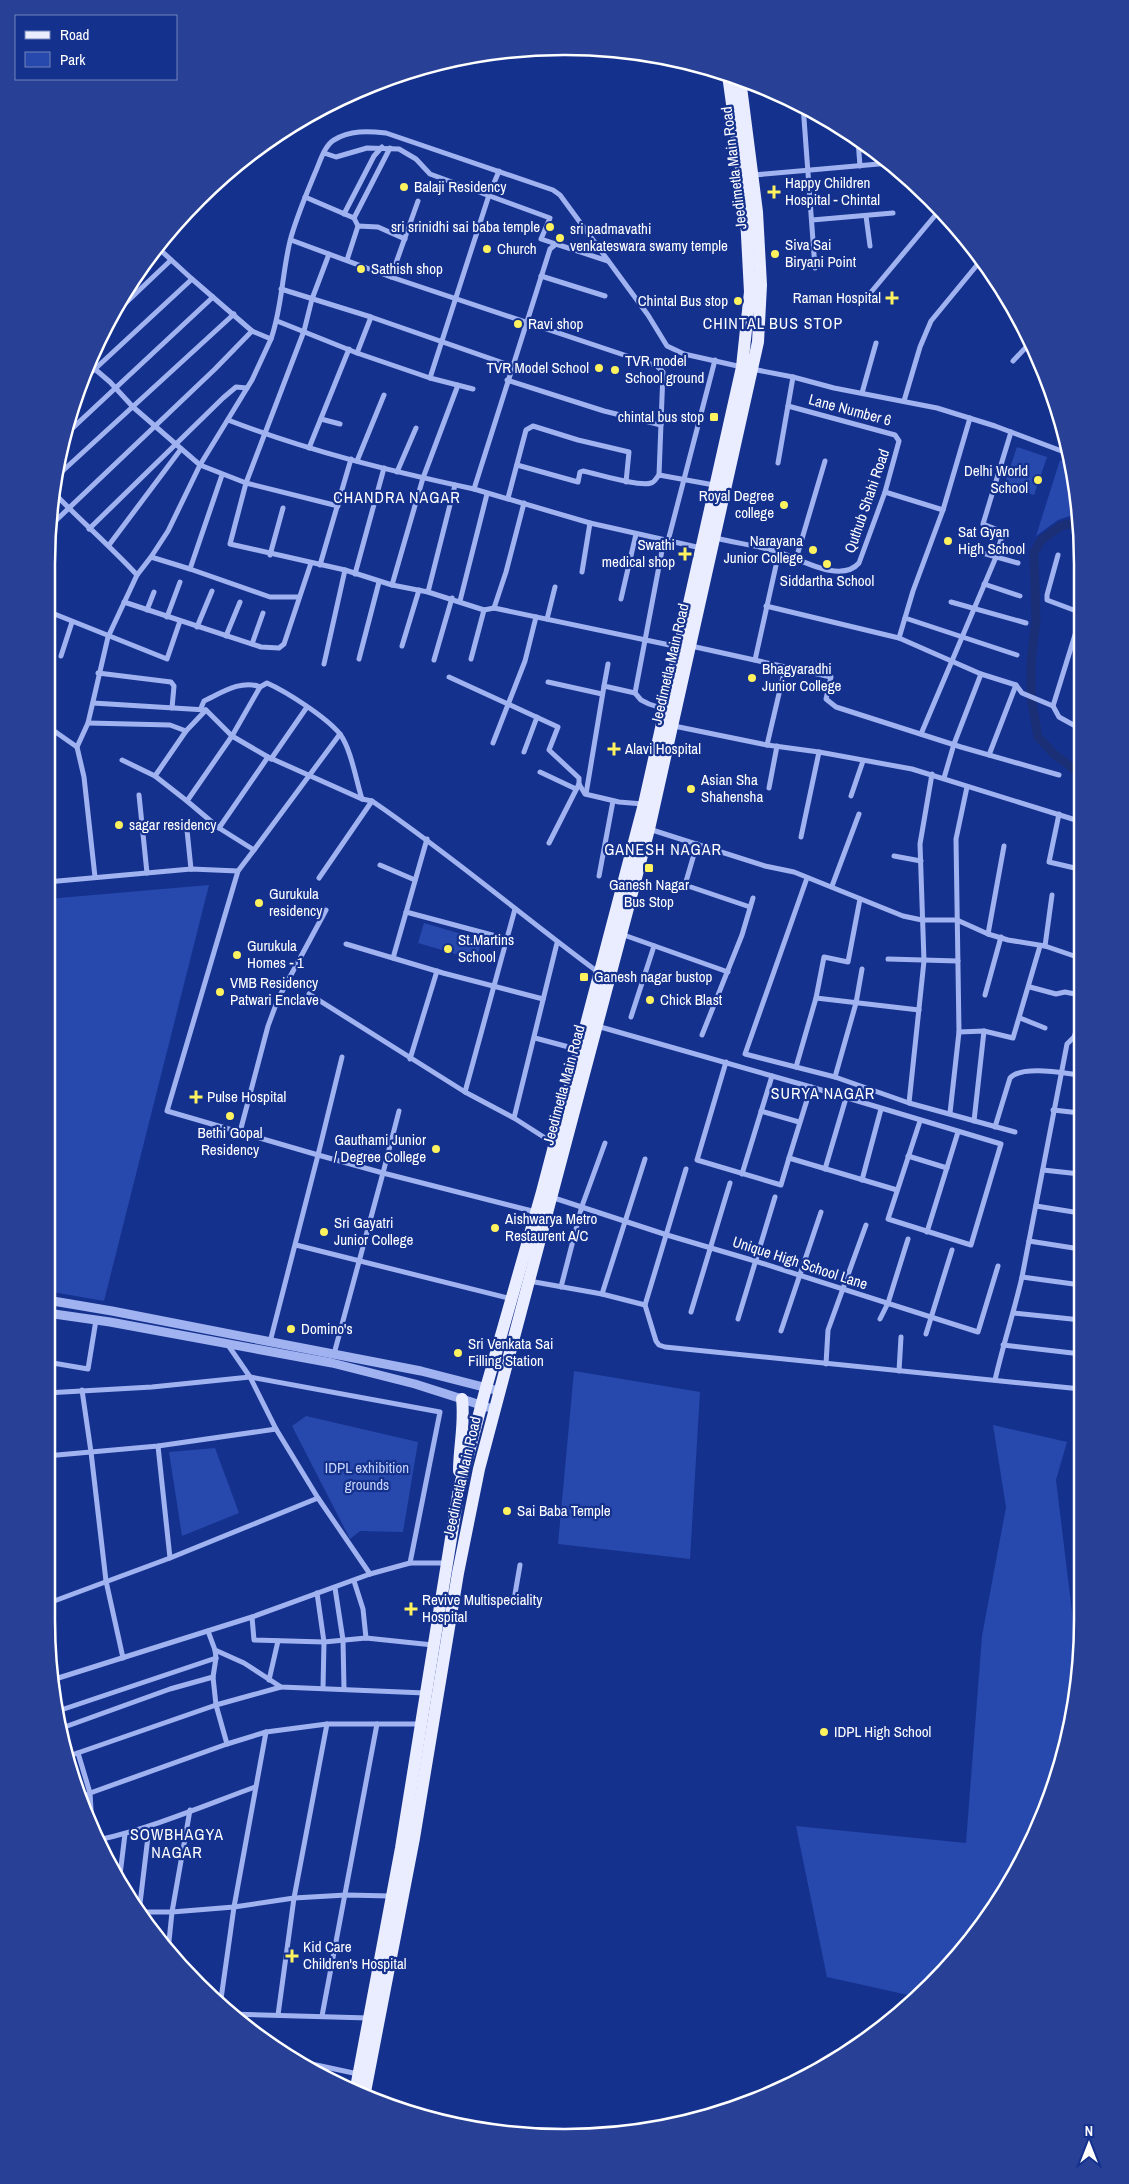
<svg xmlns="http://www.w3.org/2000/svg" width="1129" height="2184" viewBox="0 0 1129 2184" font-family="'Archivo Narrow',sans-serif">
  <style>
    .green { fill: #2748ac }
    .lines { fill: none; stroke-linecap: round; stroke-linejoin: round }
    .canal { stroke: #1a2f75; stroke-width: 9 }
    .minor { stroke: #a0b3f0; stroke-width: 5 }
    .tertiary { stroke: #a0b3f0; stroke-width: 9 }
    .primary { stroke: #e9edff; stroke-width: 12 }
    .poi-dot { fill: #fff25f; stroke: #15318e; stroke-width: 2 }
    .labels { text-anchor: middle; stroke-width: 4.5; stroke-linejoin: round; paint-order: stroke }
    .street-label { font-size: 15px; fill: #fff; stroke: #15318e }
    .poi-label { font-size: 15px; fill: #fff; stroke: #15318e; text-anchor: start }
    .park-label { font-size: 15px; fill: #c6d3fb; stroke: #15318e }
    .neighbourhood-label { font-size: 16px; letter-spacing: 1px; fill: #fff; stroke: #15318e }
    .rim { fill: none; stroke: #fff; stroke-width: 2.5 }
  </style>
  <rect width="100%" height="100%" fill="#15318e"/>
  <g class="green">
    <path d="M1017,447L1047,457L1034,495L1004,486Z"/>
    <path d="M1060,460L1070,464L1078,497V513L1058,520L1036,536Z"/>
    <path d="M209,885L104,1301L47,1291V899Z"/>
    <path d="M424,923L482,940L476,960L418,943Z"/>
    <path d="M574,1371L700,1392L690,1559L558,1544Z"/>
    <path d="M306,1416L418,1442L403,1532L360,1531L350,1539L292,1426Z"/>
    <path d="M993,1425L1067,1442L1056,1480L1079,1669L1065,1753L1029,1848L995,1908L931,1986L917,1997L827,1977L796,1826L966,1843L982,1636L1006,1507Z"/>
    <path d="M215,1448L239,1513L182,1536L169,1452Z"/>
    <path d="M876,2031L853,2050L800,2080Z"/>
  </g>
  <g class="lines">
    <path class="canal" d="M1078,522L1061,526L1041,540L1034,553L1036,621L1031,662V696L1038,737L1054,754L1079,773"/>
    <g class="minor">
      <path d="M803,105L815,268"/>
      <path d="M858,140L860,166"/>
      <path d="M324,153L336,157L367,148L399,149L416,159L430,174L550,218L541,239L556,244"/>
      <path d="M754,175L890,163"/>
      <path d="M305,197L354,218L358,226"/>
      <path d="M344,214L374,156L382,147"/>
      <path d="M866,216L870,246"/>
      <path d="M354,218L390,148"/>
      <path d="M812,220L893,213"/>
      <path d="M291,240L391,277L657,366L663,372L659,475"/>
      <path d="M329,254L312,299L304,331L246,483L230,544L345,570L392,585L428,592L484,610L494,608L679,647"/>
      <path d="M347,260L358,226L378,227L405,239"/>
      <path d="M541,276L605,296"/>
      <path d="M391,277L418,201"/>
      <path d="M281,289L371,317L512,366"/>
      <path d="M867,297L938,212"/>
      <path d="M113,315L171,260"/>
      <path d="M277,321L357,353L430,378L473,389"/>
      <path d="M271,339C282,308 282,274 290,241C296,218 306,195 315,173C320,162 324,146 334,140C350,130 368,131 386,133L553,190L560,195L648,315L667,346L684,354L742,367"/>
      <path d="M357,353L371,317"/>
      <path d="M1013,361L1030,343"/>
      <path d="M89,364L110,382L133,407L200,465L246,483L338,506"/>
      <path d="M752,369L793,377L834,388L937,408L995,426L1067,453"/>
      <path d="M430,378L489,195L499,171"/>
      <path d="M507,380L604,411L661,425"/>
      <path d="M82,381L192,279"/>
      <path d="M862,393L876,343"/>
      <path d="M904,401L920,347L931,321L982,259"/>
      <path d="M970,418L943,510L913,591L899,638L981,674L1016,685L1022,693L1053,706L1059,717L1079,728"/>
      <path d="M321,419L340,424"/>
      <path d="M228,420C308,451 390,471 474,489L590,523L701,548"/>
      <path d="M63,437L213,297"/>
      <path d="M309,448L349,349"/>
      <path d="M357,461L384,395"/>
      <path d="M778,463L793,377"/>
      <path d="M517,465L578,482L580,472L583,471C598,474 638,487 651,483C655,482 656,478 659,475L714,485"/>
      <path d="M397,472L416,428"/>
      <path d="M56,477L234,314"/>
      <path d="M474,489L550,249L556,244L608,261"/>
      <path d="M885,492L943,510"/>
      <path d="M54,493C81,521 110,546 137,575"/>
      <path d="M508,498L526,430L533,426L578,440L629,452L626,482"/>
      <path d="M48,528L215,369L252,331"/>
      <path d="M89,529L223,398L236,387L247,388"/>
      <path d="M715,538C736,543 759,546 779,552C800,559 841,584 859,563L885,492L899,441L895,435L788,406"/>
      <path d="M668,541L715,360"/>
      <path d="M109,545L181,449"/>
      <path d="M972,550L1018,563"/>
      <path d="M270,555L283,508"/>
      <path d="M1058,555L1047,595V600L1079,612"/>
      <path d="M151,557L190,569L270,597H299"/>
      <path d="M796,559L825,461"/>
      <path d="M320,565L351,459"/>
      <path d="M190,569L222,475"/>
      <path d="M582,572L590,523"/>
      <path d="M355,574L384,468"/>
      <path d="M984,584L1020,596"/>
      <path d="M392,585L423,478L458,385"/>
      <path d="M428,592L455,485"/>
      <path d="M621,599L636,534"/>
      <path d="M460,601L487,494"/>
      <path d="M124,602L261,647L279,648L284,644L311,563"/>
      <path d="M951,602L1026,623"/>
      <path d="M766,606L899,638"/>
      <path d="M494,608L506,572L524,503"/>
      <path d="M147,610L154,592"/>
      <path d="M47,611L167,659L180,621"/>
      <path d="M167,617L180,582"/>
      <path d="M905,618L1017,655"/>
      <path d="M547,619L555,587"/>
      <path d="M197,627L212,591"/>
      <path d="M226,636L240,602"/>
      <path d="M252,644L263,613"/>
      <path d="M402,646L419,590"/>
      <path d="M691,646L831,677L826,699L836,707L961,747L1059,775"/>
      <path d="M61,656L72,622"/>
      <path d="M359,659L379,582"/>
      <path d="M471,659L484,610"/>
      <path d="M434,660L452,598"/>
      <path d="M755,660L779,552"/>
      <path d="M324,664L345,570"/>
      <path d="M608,664L604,686L635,693L641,700L649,704L664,709"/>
      <path d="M98,673L171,682L174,686L172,708"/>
      <path d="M449,677L558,727L549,750L579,778V784L585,794L619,802L643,804"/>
      <path d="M548,682L602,694"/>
      <path d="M635,693L664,540"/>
      <path d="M93,703L206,710L232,736L268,757L362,799L372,801C450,854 522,916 598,972"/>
      <path d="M1053,706L1079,622"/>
      <path d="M201,708L204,701C221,693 242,679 260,687"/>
      <path d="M88,723L170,725L186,731"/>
      <path d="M47,726L77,747L84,777L95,877"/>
      <path d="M674,726L767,745L819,752L912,769L1079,821"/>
      <path d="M921,734L996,557L1003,532L983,524L1011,432"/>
      <path d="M493,743L525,661L536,617"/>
      <path d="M767,745L785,668"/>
      <path d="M77,747L88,723L108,637L137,575L151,557L168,531L200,465L252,380L271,339L252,331L192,279L156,246"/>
      <path d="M524,752L537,717"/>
      <path d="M989,755L1016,685"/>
      <path d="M268,757L219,828L254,850L340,734"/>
      <path d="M271,759L307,707"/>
      <path d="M122,760L155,776"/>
      <path d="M1079,764L1077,768L1079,769"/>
      <path d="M540,772L576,789"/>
      <path d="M944,778L954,744L981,674"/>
      <path d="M769,788L777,746"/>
      <path d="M586,794L604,686"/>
      <path d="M139,795L147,873"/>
      <path d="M851,796L863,761"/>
      <path d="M187,801L155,776L186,731L206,710"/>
      <path d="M1059,814L1049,862L1079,869"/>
      <path d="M219,828L187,801L232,736L260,687L267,683C287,692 326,717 340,734C351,749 356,780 362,799"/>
      <path d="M649,829L765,866L794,872L903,916L922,920H957L988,934L1008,940L1045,946L1080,958"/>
      <path d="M187,830L191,869"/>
      <path d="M801,837L819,752"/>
      <path d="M549,843L579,784"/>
      <path d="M697,844L685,885L750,907"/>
      <path d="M254,850L238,871L167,1111L318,1155L342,1057"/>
      <path d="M894,856L921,861"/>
      <path d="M380,865L415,880"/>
      <path d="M599,876L613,801"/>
      <path d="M319,878L372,801"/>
      <path d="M807,878L745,1054L835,1077L909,1103L1015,1132"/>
      <path d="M47,882L191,869L238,871"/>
      <path d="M832,886L859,814"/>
      <path d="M406,912L507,939"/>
      <path d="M621,934L728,972"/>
      <path d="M988,934L1004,846"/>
      <path d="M346,944L443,973L543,999"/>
      <path d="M1045,946L1052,895"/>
      <path d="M393,958L427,839"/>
      <path d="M888,959L958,961"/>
      <path d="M1030,987L1056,994L1065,992L1080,995"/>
      <path d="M309,994L465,1092L514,1118L557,943"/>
      <path d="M985,995L1001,937"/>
      <path d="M816,998L919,1010"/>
      <path d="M631,1017L654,946"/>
      <path d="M1020,1018L1045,1028"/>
      <path d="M597,1026L811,1087L1001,1144L971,1245L888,1219L920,1121"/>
      <path d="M984,1031L1013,1038L1040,946"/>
      <path d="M959,1032L984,1031L974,1121"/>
      <path d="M702,1035L742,935L753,898"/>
      <path d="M535,1038L580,1050"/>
      <path d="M410,1059L437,971"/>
      <path d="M726,1062L697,1160L781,1185L789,1158L897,1190"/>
      <path d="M796,1067L816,998L824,957L848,962L860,899"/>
      <path d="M835,1077L856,1003L862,969"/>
      <path d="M465,1092L515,909"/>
      <path d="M909,1103L924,961L920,844L932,774"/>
      <path d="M1053,1110L1080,1113"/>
      <path d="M399,1111L383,1173L536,1212"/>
      <path d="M761,1111L799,1122"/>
      <path d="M950,1113L959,1032L956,839L967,787"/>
      <path d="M514,1118L553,1143"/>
      <path d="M995,1127L1010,1078C1022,1065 1063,1073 1080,1075"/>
      <path d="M240,1132L268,1026L278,999L326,910"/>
      <path d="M908,1156L947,1168"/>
      <path d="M789,1158L811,1087"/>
      <path d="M825,1169L846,1098"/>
      <path d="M1043,1170L1080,1174"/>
      <path d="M742,1174L772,1076"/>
      <path d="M862,1180L881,1109"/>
      <path d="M551,1197L667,1235L755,1261L978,1332L998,1266"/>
      <path d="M1036,1206L1080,1213"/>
      <path d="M927,1232L958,1132"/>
      <path d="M1029,1241L1080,1249"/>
      <path d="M296,1245L512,1299"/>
      <path d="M1022,1277L1081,1285"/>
      <path d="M529,1281L602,1294L645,1305L656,1341L659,1345L665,1347L1081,1389"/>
      <path d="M561,1287L582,1206L605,1143"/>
      <path d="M602,1294L645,1159"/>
      <path d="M645,1305L686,1169"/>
      <path d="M691,1312L730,1183"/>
      <path d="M1014,1313L1081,1320"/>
      <path d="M738,1319L775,1197"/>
      <path d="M880,1319L888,1303L908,1239"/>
      <path d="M781,1331L821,1212"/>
      <path d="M926,1334L952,1250"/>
      <path d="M270,1342L318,1155L383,1173L334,1354"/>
      <path d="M228,1345L250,1377L276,1429L318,1498L370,1574"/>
      <path d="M1003,1345L1081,1354"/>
      <path d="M47,1362L88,1369L96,1320"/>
      <path d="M826,1364L828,1330L866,1225"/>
      <path d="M899,1371L901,1337"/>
      <path d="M995,1380C1003,1345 1014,1312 1022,1277L1067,1044L1074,1037L1080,1020"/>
      <path d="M82,1390L91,1452L106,1581L123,1658"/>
      <path d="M46,1393L152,1387L250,1377L440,1412L410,1563"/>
      <path d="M158,1446L170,1558"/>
      <path d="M46,1456L158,1446L276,1429"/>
      <path d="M354,1581L363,1609L366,1638"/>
      <path d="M335,1588L343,1640L344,1689"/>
      <path d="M317,1593L324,1642L323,1688"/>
      <path d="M515,1594L520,1565"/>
      <path d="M46,1604L170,1558L318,1498"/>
      <path d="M252,1617L254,1640L324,1642L366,1638L433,1645"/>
      <path d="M208,1631L215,1650L216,1658L213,1677L216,1705L227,1744"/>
      <path d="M215,1650L244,1663L281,1687L425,1693"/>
      <path d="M52,1680L252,1617L370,1574L410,1563H446"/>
      <path d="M269,1680L278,1641"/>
      <path d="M55,1712L216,1658"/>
      <path d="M59,1729L170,1689L213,1677"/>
      <path d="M78,1753L90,1793L92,1826"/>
      <path d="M66,1757L216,1705L281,1687"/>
      <path d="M79,1797L227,1744L266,1732L327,1724H419"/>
      <path d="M98,1840C152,1828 203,1806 255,1787"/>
      <path d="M119,1883L125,1834"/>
      <path d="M138,1912H172L234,1907L294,1898L346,1895L391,1896"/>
      <path d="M139,1912L149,1828"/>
      <path d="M168,1951L172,1912L190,1810"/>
      <path d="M220,2006L234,1907L266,1732"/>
      <path d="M229,2014L368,2018"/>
      <path d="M278,2015L294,1898L327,1724"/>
      <path d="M322,2016L377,1724"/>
      <path d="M293,2060L358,2074"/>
    </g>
    <g class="tertiary">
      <path d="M47,1300L112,1311L421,1371L499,1391"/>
      <path d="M47,1313L110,1322L332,1363L415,1384L487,1407"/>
    </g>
    <g class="primary">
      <path d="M459,1471C459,1447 465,1424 462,1399"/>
      <path d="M355,2093L401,1848L459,1489L486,1388L542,1192L644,804L742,367L750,292L745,198L728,75"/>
      <path d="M364,2097L414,1838L458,1573L479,1469L649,829L758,342L761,285L757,212L740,79"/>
    </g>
  </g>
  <g class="poi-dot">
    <circle cx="404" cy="187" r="5"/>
    <path d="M771.5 184.5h5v5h5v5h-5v5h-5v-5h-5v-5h5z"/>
    <circle cx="550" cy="227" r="5"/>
    <circle cx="560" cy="238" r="5"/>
    <circle cx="487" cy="249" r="5"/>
    <circle cx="775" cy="254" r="5"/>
    <circle cx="361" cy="269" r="5"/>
    <path d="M889.5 290.5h5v5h5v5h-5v5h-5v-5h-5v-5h5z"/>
    <circle cx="738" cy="301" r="5"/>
    <circle cx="518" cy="324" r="5"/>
    <circle cx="599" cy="368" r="5"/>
    <circle cx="615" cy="370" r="5"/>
    <rect x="709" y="412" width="10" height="10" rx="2.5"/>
    <circle cx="1038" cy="480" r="5"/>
    <circle cx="784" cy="505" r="5"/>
    <circle cx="948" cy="541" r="5"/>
    <circle cx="813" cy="550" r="5"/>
    <path d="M682.5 546.5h5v5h5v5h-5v5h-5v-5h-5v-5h5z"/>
    <circle cx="827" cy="564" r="5"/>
    <circle cx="752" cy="678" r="5"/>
    <path d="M611.5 741.5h5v5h5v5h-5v5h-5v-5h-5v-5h5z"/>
    <circle cx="691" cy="789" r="5"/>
    <circle cx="119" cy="825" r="5"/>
    <rect x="644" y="863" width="10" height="10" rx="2.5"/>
    <circle cx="259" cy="903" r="5"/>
    <circle cx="448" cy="949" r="5"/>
    <circle cx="237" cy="955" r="5"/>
    <rect x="579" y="972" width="10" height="10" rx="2.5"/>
    <circle cx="220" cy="992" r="5"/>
    <circle cx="650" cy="1000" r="5"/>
    <path d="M193.5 1089.5h5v5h5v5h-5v5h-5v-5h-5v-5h5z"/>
    <circle cx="230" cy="1116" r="5"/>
    <circle cx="436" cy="1149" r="5"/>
    <circle cx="495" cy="1228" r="5"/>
    <circle cx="324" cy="1232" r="5"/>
    <circle cx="291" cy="1329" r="5"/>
    <circle cx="458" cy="1353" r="5"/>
    <circle cx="507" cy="1511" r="5"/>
    <path d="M408.5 1601.5h5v5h5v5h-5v5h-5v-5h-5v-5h5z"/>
    <circle cx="824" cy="1732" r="5"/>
    <path d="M289.5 1948.5h5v5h5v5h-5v5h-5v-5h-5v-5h5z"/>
  </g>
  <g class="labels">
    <g class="street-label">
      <text transform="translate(734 168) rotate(-97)" y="5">Jeedimetla Main Road</text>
      <text transform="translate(850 410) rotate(15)" y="5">Lane Number 6</text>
      <text transform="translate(867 501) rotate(-71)" y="5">Quthub Shahi Road</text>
      <text transform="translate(670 664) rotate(-77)" y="5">Jeedimetla Main Road</text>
      <text transform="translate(564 1085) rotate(-75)" y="5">Jeedimetla Main Road</text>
      <text transform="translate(800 1263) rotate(18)" y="5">Unique High School Lane</text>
      <text transform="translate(462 1477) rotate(-77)" y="5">Jeedimetla Main Road</text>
    </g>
    <g class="poi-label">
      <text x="785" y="188">Happy Children<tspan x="785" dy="17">Hospital - Chintal</tspan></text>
      <text x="414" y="192">Balaji Residency</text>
      <text x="540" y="232" text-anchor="end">sri srinidhi sai baba temple</text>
      <text x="570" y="234">sri padmavathi<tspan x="570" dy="17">venkateswara swamy temple</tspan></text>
      <text x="785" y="250">Siva Sai<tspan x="785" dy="17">Biryani Point</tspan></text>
      <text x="497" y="254">Church</text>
      <text x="371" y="274">Sathish shop</text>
      <text x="881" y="303" text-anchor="end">Raman Hospital</text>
      <text x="728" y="306" text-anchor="end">Chintal Bus stop</text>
      <text x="528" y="329">Ravi shop</text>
      <text x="625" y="366">TVR model<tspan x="625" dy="17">School ground</tspan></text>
      <text x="589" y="373" text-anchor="end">TVR Model School</text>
      <text x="704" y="422" text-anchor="end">chintal bus stop</text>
      <text x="1028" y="476" text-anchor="end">Delhi World<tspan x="1028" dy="17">School</tspan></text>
      <text x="774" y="501" text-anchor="end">Royal Degree<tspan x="774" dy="17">college</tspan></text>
      <text x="958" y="537">Sat Gyan<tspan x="958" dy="17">High School</tspan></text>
      <text x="803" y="546" text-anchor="end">Narayana<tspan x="803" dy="17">Junior College</tspan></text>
      <text x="675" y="550" text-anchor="end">Swathi<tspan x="675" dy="17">medical shop</tspan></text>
      <text x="827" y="586" text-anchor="middle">Siddartha School</text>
      <text x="762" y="674">Bhagyaradhi<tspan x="762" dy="17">Junior College</tspan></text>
      <text x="625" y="754">Alavi Hospital</text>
      <text x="701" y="785">Asian Sha<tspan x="701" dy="17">Shahensha</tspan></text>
      <text x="129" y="830">sagar residency</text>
      <text x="649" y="890" text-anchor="middle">Ganesh Nagar<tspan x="649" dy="17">Bus Stop</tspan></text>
      <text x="269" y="899">Gurukula<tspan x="269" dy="17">residency</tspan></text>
      <text x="458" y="945">St.Martins<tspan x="458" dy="17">School</tspan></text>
      <text x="247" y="951">Gurukula<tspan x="247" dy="17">Homes - 1</tspan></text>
      <text x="594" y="982">Ganesh nagar bustop</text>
      <text x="230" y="988">VMB Residency<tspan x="230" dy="17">Patwari Enclave</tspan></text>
      <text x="660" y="1005">Chick Blast</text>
      <text x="207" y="1102">Pulse Hospital</text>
      <text x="230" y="1138" text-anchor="middle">Bethi Gopal<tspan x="230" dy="17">Residency</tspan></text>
      <text x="426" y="1145" text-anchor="end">Gauthami Junior<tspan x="426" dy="17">/ Degree College</tspan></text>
      <text x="505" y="1224">Aishwarya Metro<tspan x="505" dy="17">Restaurent A/C</tspan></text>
      <text x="334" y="1228">Sri Gayatri<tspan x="334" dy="17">Junior College</tspan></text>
      <text x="301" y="1334">Domino's</text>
      <text x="468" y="1349">Sri Venkata Sai<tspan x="468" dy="17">Filling Station</tspan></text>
      <text x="517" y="1516">Sai Baba Temple</text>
      <text x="422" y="1605">Revive Multispeciality<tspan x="422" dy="17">Hospital</tspan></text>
      <text x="834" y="1737">IDPL High School</text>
      <text x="303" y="1952">Kid Care<tspan x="303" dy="17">Children's Hospital</tspan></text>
    </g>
    <g class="park-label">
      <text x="367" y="1473">IDPL exhibition<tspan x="367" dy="17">grounds</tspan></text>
    </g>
    <g class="neighbourhood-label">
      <text x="773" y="329">CHINTAL BUS STOP</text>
      <text x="397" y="503">CHANDRA NAGAR</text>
      <text x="663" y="855">GANESH NAGAR</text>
      <text x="823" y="1099">SURYA NAGAR</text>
      <text x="177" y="1840">SOWBHAGYA<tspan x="177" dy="18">NAGAR</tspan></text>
    </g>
  </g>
  <path d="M0 0H1129V2184H0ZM564 55H565A509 509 0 0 1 1074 564V1620A509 509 0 0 1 565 2129H564A509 509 0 0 1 55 1620V564A509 509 0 0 1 564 55Z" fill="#284197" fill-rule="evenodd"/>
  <path class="rim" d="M564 55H565A509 509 0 0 1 1074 564V1620A509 509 0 0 1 565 2129H564A509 509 0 0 1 55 1620V564A509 509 0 0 1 564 55Z"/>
  <rect x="15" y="15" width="162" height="65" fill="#15318e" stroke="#7383bb"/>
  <rect x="25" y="31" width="25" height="8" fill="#e9edff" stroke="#7383bb"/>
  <text x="60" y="40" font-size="15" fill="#ffffff">Road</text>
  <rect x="25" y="52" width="25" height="15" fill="#2748ac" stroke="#7383bb"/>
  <text x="60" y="65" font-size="15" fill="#ffffff">Park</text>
  <g transform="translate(1089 2144)" stroke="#15318e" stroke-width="4" paint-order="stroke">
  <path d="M0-4L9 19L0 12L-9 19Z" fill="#ffffff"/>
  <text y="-8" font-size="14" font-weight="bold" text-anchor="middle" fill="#ffffff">N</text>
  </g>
</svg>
